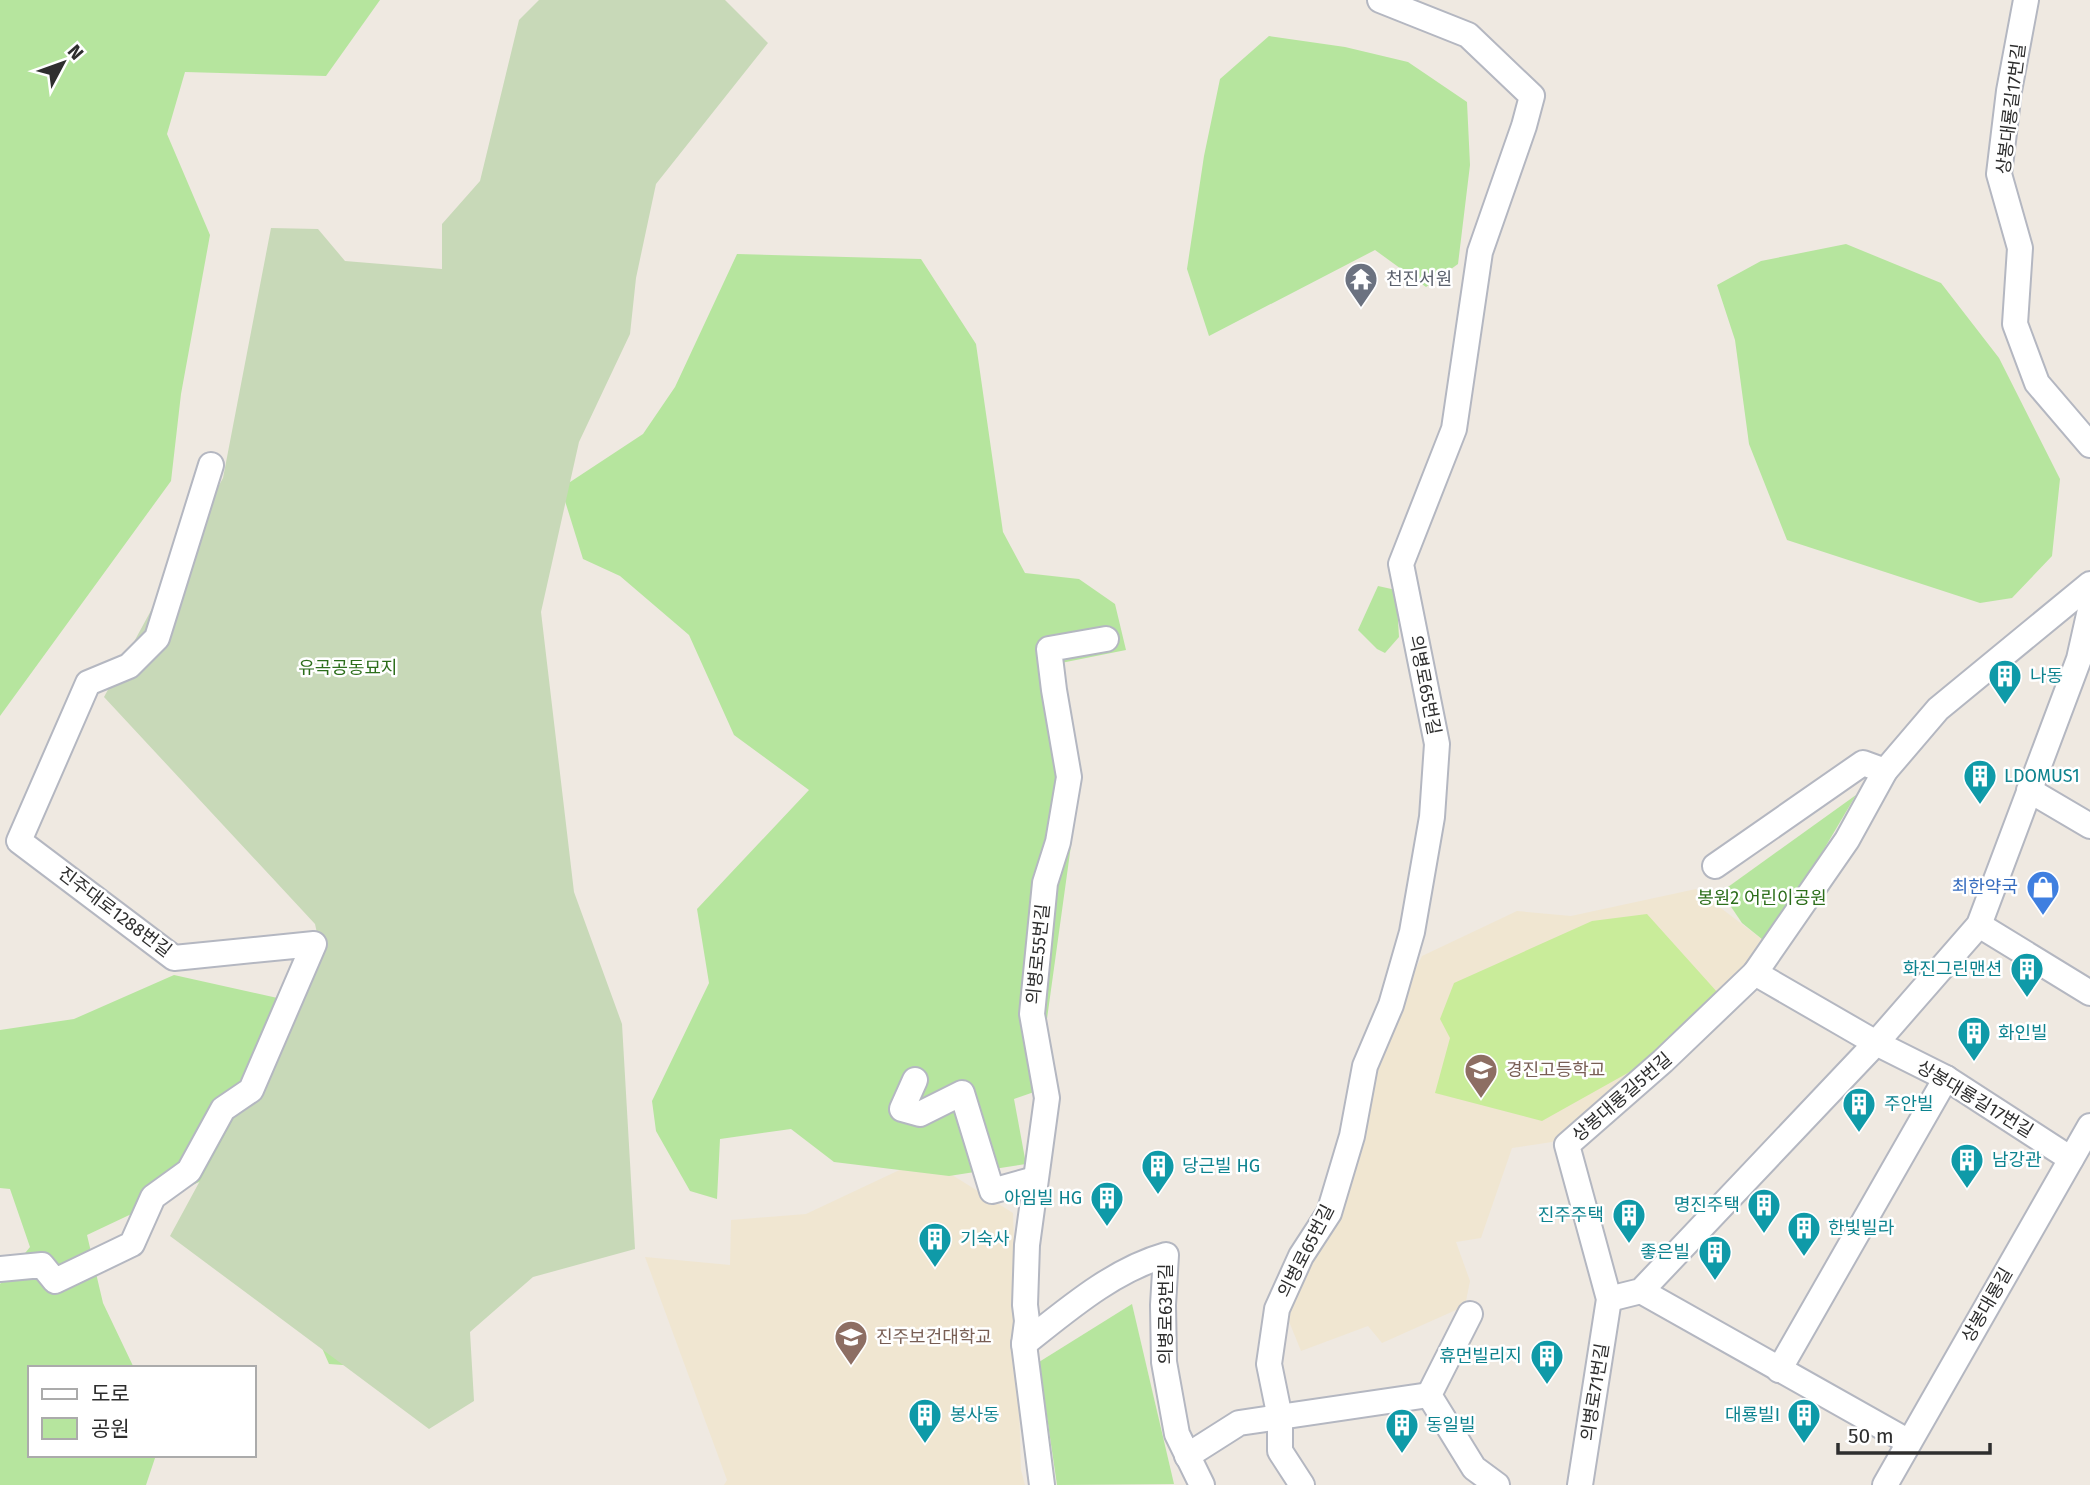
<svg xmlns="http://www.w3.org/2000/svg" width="2090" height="1485" viewBox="0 0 2090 1485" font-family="'Fira Sans','Noto Sans KR',sans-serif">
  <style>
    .education { fill: #f0e6d1 }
    .green { fill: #b6e59e }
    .cemetery { fill: #c8d9b8 }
    .pitch { fill: #c9ec9a }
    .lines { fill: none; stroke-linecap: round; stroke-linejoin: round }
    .minor-casing { stroke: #b4b7c1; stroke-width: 28 }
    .minor { stroke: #fff; stroke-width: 24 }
    .labels { text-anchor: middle; stroke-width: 5; stroke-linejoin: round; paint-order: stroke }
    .street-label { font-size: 18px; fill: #2e2e2e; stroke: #fff }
    .worship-label { font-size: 18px; fill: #5b616d; stroke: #fff; text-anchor: start }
    .park-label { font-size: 18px; fill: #2c6e1b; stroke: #fff }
    .culture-label { font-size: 18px; fill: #0d838f; stroke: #fff; text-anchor: start }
    .shop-label { font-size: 18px; fill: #366cbe; stroke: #fff; text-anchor: end }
    .education-label { font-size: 18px; fill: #785e54; stroke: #fff; text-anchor: start }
  </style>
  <rect width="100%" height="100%" fill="#efe9e1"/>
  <g class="education">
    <path d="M1696,889L1768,944L1665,1050L1552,1142L1512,1148L1481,1238L1456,1242L1470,1281L1465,1306L1382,1343L1368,1326L1301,1351L1288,1319L1372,1059L1422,956L1517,911L1571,916Z"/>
    <path d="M925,1158L1013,1213L1021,1470L1025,1485H724L727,1480L645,1257L730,1265L731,1220L806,1214Z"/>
  </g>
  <g class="green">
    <path d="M0,0H380L326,76L185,72L167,134L210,235L181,394L171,481L0,716Z"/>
    <path d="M1269,36L1345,47L1408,62L1467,102L1470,165L1458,264L1426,287L1375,250L1209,336L1187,269L1204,156L1220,79Z"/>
    <path d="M1846,244L1941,283L1999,358L2060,479L2052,556L2012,598L1980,603L1787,540L1749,444L1735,340L1717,285L1761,261Z"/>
    <path d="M737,254L921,259L976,344L1003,532L1025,573L1079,579L1115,604L1126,650L1056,664L1066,784L1073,831L1037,1091L1014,1099L1026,1164L949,1176L834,1162L791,1129L720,1139L717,1199L690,1191L656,1131L652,1101L709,983L697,909L809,790L734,735L689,635L620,576L583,559L561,488L643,434L675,387Z"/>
    <path d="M1378,586L1396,590L1399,637L1385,653L1377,649L1358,630Z"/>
    <path d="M1856,795L1768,944L1742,923L1721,892Z"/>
    <path d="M174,975L358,1016L423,1371L329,1364L297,1291L216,1174L87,1235L103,1303L134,1368H30V1455H156L146,1485H0V1284L30,1247L10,1189L0,1188V1030L74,1019Z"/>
    <path d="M1132,1304L1174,1484L1057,1485L1039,1362Z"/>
  </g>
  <path class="cemetery" d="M539,0H725L768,43L656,184L636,278L630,334L579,442L541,612L574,892L622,1024L635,1249L533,1277L470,1332L474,1401L429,1429L170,1236L322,956L315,924L104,697L223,478L271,228L318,229L345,261L442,269V224L480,181L519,20Z"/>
  <path class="pitch" d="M1647,914L1718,993L1642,1065L1542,1121L1435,1093L1450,1038L1440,1019L1454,983L1592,921Z"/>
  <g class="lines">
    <defs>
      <g id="minor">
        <path d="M2026,0L2009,91L1999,174L2020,248L2015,324L2037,383L2090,445"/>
        <path d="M2029,790L2090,826"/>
        <path d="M1715,866L1863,763L1885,771"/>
        <path d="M1979,925L2090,993"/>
        <path d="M1755,973L1876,1043L1946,1078L2071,1159"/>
        <path d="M915,1080L902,1109L920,1114L962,1093L992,1191L1035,1179"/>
        <path d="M0,1269L42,1265L55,1281L132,1244L153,1197L189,1171L223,1109L251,1090L314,944L174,958L19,841L88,683L129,666L157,638L211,465"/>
        <path d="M1641,1291L1909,1442"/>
        <path d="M1609,1299L1641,1291L1876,1043L1979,925L2079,659L2090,610"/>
        <path d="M1470,1314L1429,1395L1474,1468L1497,1485"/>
        <path d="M1024,1344C1067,1310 1113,1270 1166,1255L1163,1305L1164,1362L1177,1434L1202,1485"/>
        <path d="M1779,1370L1946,1078"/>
        <path d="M1187,1456L1239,1423L1429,1395"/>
        <path d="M1042,1485L1024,1344L1027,1321L1025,1305L1027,1245L1047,1098L1032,1014L1045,883L1058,842L1069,777L1054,690L1049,649L1106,639"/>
        <path d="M1302,1485L1280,1451V1418L1269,1364L1277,1309L1301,1256L1329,1213L1352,1136L1365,1066L1391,1005L1412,932L1432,817L1437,744L1401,564L1454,429L1480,252L1524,126L1532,96L1468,35L1380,0"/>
        <path d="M1580,1485L1609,1299L1567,1145L1663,1061L1755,973L1847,840L1885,771L1938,709L2090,584"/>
        <path d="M1885,1485L2090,1126"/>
      </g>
    </defs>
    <use href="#minor" class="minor-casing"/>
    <use href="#minor" class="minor"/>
  </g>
  <defs>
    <symbol id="temple-pin" viewBox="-11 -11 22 30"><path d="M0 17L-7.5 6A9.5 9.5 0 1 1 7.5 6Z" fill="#6b7280" stroke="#fff"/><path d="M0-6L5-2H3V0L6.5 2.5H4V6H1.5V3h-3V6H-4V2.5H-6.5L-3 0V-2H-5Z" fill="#fff"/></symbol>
    <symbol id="building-pin" viewBox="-11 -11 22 30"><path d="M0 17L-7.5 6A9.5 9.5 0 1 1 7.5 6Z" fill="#0f9aa8" stroke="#fff"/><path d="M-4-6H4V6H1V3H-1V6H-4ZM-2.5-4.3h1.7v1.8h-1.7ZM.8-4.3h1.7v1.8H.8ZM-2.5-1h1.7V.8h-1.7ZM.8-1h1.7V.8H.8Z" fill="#fff"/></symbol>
    <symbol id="shop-pin" viewBox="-11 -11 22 30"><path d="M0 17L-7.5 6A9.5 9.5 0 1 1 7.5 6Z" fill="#3f7fe0" stroke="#fff"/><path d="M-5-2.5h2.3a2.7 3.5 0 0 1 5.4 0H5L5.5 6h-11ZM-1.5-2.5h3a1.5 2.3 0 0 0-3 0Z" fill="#fff"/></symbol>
    <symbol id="school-pin" viewBox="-11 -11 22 30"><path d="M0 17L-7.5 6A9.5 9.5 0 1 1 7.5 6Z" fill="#8d6e63" stroke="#fff"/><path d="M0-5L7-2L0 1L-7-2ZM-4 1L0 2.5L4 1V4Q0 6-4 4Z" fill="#fff"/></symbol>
  </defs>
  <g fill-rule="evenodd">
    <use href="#temple-pin" x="1342" y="260" width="38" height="52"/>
    <use href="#building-pin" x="1986" y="657" width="38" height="52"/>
    <use href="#building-pin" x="1961" y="757" width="38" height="52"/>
    <use href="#shop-pin" x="2024" y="868" width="38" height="52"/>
    <use href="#building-pin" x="2008" y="950" width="38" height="52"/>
    <use href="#building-pin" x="1955" y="1014" width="38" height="52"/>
    <use href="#school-pin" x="1462" y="1051" width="38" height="52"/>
    <use href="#building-pin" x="1840" y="1085" width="38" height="52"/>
    <use href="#building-pin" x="1948" y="1141" width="38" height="52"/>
    <use href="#building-pin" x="1139" y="1147" width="38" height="52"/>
    <use href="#building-pin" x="1088" y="1179" width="38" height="52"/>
    <use href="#building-pin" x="1745" y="1186" width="38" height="52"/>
    <use href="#building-pin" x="1610" y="1196" width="38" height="52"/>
    <use href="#building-pin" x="1785" y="1209" width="38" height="52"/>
    <use href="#building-pin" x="916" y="1220" width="38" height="52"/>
    <use href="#building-pin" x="1696" y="1233" width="38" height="52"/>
    <use href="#school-pin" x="832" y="1318" width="38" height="52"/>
    <use href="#building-pin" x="1528" y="1337" width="38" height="52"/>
    <use href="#building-pin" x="906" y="1396" width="38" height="52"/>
    <use href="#building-pin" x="1785" y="1396" width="38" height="52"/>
    <use href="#building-pin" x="1383" y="1406" width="38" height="52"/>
  </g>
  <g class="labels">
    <g class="street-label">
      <text transform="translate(2011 109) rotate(-83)" y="6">상봉대룡길17번길</text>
      <text transform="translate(1425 685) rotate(79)" y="6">의병로65번길</text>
      <text transform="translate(115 912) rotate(37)" y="6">진주대로1288번길</text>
      <text transform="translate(1038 954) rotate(-84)" y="6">의병로55번길</text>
      <text transform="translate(1622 1097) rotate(-41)" y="6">상봉대룡길5번길</text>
      <text transform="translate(1975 1099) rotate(31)" y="6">상봉대룡길17번길</text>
      <text transform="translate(1306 1251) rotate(-63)" y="6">의병로65번길</text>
      <text transform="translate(1987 1305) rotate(-60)" y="6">상봉대룡길</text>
      <text transform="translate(1166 1314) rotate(-90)" y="6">의병로63번길</text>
      <text transform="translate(1595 1392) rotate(-81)" y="6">의병로71번길</text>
    </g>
    <g class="worship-label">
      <text x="1386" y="285">천진서원</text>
    </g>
    <g class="park-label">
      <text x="348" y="674">유곡공동묘지</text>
      <text x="1762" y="904">봉원2 어린이공원</text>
    </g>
    <g class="culture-label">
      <text x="2030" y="682">나동</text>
      <text x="2004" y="782">LDOMUS1</text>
      <text x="2002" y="975" text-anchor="end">화진그린맨션</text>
      <text x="1998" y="1039">화인빌</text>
      <text x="1884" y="1110">주안빌</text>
      <text x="1992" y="1166">남강관</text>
      <text x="1182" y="1172">당근빌 HG</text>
      <text x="1082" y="1204" text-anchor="end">아임빌 HG</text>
      <text x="1740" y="1211" text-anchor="end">명진주택</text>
      <text x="1604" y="1221" text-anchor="end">진주주택</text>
      <text x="1828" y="1234">한빛빌라</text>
      <text x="960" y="1245">기숙사</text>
      <text x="1690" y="1258" text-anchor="end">좋은빌</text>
      <text x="1522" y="1362" text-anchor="end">휴먼빌리지</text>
      <text x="950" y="1421">봉사동</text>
      <text x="1780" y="1421" text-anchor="end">대룡빌I</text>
      <text x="1426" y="1431">동일빌</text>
    </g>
    <g class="shop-label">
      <text x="2018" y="893">최한약국</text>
    </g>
    <g class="education-label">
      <text x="1506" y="1076">경진고등학교</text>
      <text x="876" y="1343">진주보건대학교</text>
    </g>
  </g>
  <rect x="28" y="1366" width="228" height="91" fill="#ffffff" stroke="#ababab" stroke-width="2"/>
  <rect x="42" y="1389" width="35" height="10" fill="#ffffff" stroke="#ababab" stroke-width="2"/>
  <text x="91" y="1401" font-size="21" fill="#2e2e2e">도로</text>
  <rect x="42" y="1418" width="35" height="21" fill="#b6e59e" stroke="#ababab" stroke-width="2"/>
  <text x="91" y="1436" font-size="21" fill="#2e2e2e">공원</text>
  <g transform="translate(63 63) rotate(49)" stroke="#ffffff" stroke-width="5" paint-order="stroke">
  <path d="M0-5L12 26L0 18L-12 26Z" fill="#2e2e2e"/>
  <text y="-10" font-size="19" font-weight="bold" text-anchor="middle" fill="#2e2e2e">N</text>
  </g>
  <path d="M1838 1443v10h152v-10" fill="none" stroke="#2e2e2e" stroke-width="3.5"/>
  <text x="1848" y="1443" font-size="21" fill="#2e2e2e" stroke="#ffffff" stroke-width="5" paint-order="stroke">50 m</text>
</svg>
